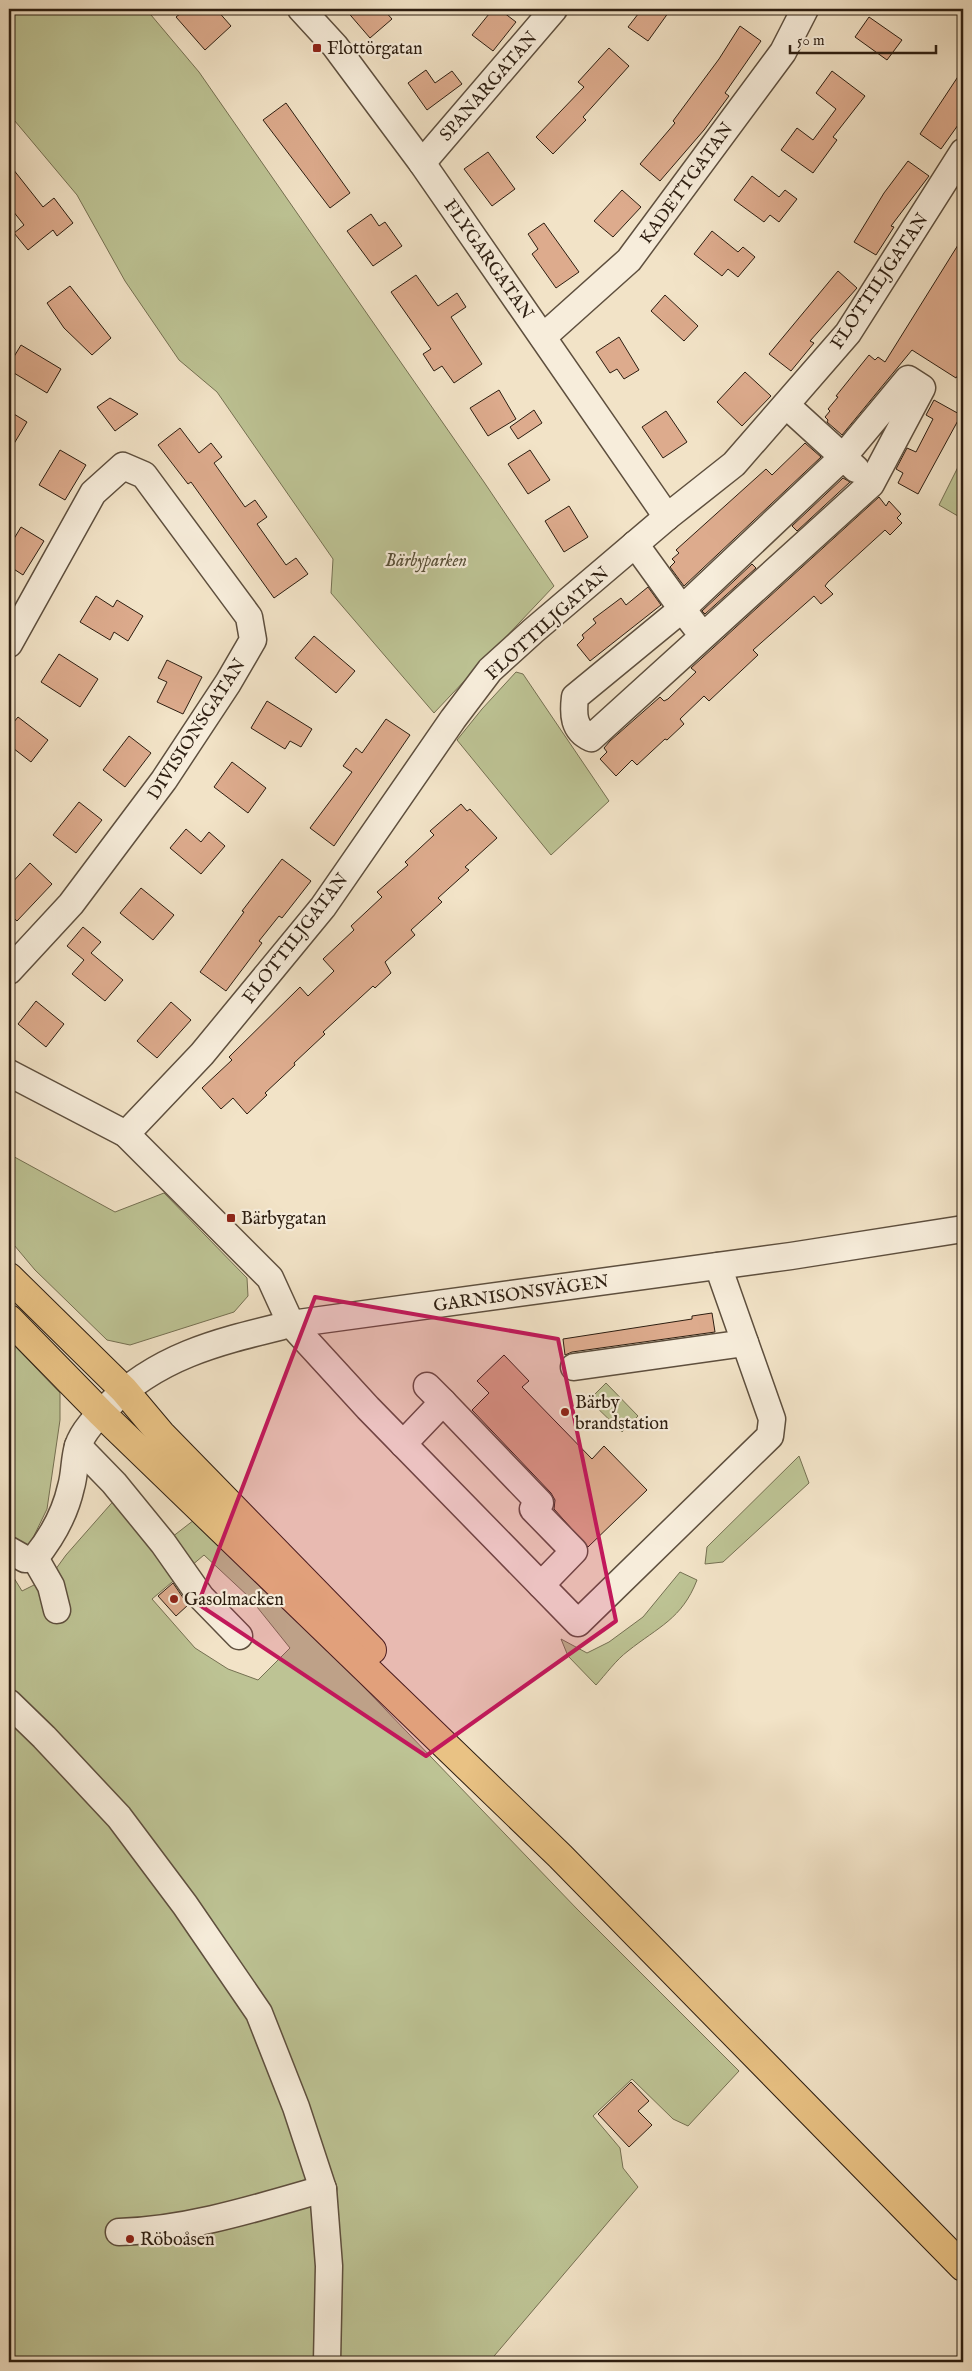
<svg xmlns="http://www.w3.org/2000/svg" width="972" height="2371" viewBox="0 0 972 2371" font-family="'IM FELL English',serif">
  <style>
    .green { fill: #bdc394; stroke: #757052; fill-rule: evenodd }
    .building { fill: #ddab8d; stroke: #2d1e11 }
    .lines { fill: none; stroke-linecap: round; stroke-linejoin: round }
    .minor-casing { stroke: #5e4f3e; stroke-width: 29 }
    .major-casing { stroke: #2d1e11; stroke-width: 30 }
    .minor { stroke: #f7eddb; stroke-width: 26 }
    .major { stroke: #e9c284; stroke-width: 28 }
    .marked { fill: #c2185b; fill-opacity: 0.2; stroke: #c2185b; stroke-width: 4; stroke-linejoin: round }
    .poi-dot { fill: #8f2418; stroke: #f7eddb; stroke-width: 2 }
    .labels { text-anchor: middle; stroke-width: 4.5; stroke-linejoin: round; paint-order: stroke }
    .poi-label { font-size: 18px; fill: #2d1e11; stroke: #f7eddb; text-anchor: start }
    .street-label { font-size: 18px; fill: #2d1e11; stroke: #f7eddb }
    .park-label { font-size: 18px; font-style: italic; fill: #585038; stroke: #f7eddb }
  </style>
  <rect width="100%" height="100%" fill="#f2e3c7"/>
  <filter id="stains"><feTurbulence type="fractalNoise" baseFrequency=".004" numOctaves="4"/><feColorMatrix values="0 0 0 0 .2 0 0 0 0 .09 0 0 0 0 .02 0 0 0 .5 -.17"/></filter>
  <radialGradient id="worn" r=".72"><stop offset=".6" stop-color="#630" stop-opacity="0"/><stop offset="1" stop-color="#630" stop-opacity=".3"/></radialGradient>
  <g class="green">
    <path d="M9,9H146L199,72L484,482L554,586L434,713L331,593L333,559L217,392L179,360L125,281L77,195L9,114Z"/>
    <path d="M963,457V519L939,505Z"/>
    <path d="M516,672L523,674L609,801L551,855L457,740L482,709Z"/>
    <path d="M9,1154L115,1212L164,1193L247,1278L248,1296L234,1312L130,1345L107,1340L35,1270L9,1239Z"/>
    <path d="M9,1340L60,1393V1420L47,1509L31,1542L9,1560Z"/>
    <path d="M606,1383L638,1416L622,1432L589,1400Z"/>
    <path d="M799,1456L809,1483L723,1562L705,1564L707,1547Z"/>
    <path d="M117,1497L154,1551L194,1520L256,1583L336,1658L577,1909L739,2071L688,2126L673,2119L632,2079L593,2116L620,2148L623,2168L638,2187L489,2362H9V1570L22,1591L50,1577L66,1555ZM204,1555L249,1597L290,1648L258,1680L228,1669L195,1648L152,1599Z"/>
    <path d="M680,1572L697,1580C682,1619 658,1627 628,1651C616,1660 606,1674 596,1685L568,1656L561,1639L587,1653L609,1642L643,1617Z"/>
  </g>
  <g class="building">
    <path d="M186,9H216L231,26L205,50L176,17Z"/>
    <path d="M345,9H383L392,19L370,38Z"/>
    <path d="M493,9H499L516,22L493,51L472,35Z"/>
    <path d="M642,9H671L648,41L628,27Z"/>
    <path d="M869,17L902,40L887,60L855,37Z"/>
    <path d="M740,26L761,41L725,93L729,96L704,130L660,181L640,164L675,123L673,121L719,59Z"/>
    <path d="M609,48L629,66L583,117L586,120L553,154L536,137L584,87L578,82Z"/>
    <path d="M963,69V118L941,149L920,134Z"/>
    <path d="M426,70L435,83L452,71L462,84L427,110L408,83Z"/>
    <path d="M832,71L865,96L833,137L837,140L813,173L781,150L797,128L813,140L836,109L816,93Z"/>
    <path d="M286,103L350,193L330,208L263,120Z"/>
    <path d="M488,152L515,189L492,206L464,169Z"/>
    <path d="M908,161L929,176L891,226L894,227L876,255L854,242L884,193Z"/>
    <path d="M9,164L43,207L54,198L73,223L57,236L53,230L28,250L14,233L24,225L9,206Z"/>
    <path d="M752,176L779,197L785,190L797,199L779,222L770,215L764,222L734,200Z"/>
    <path d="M622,190L641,207L613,237L594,221Z"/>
    <path d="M371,214L379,226L385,222L402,246L373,266L347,231Z"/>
    <path d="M544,223L579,272L556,288L532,254L538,249L528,234Z"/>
    <path d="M712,231L738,252L743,247L755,257L738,277L728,269L722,276L694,254Z"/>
    <path d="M963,237V367L956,378L912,350L842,435L827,422L828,420L825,417L830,411L828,409L838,397L836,396L869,355L875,360L878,357L885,362Z"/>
    <path d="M838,271L857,288L810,341L814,343L791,371L769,354Z"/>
    <path d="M416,275L438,306L457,293L466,307L451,317L482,364L454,383L442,366L434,371L423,354L431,349L391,292Z"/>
    <path d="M70,286L111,338L92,355L64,328L47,303Z"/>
    <path d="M665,295L698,326L684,341L651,311Z"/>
    <path d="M619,337L639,370L624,379L617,369L610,373L596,352Z"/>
    <path d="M21,345L61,369L47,393L9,370V365Z"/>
    <path d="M745,372L771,396L742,426L717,402Z"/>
    <path d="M499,390L516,419L488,436L470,408Z"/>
    <path d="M110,398L138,414L115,431L97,407Z"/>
    <path d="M934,400L961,415L918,494L898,483L903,473L896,469L907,448L916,452L933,419L926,415Z"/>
    <path d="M534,410L542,423L518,439L510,427Z"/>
    <path d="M9,411L27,422L9,452Z"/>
    <path d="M666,411L687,442L663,458L642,427Z"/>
    <path d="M180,428L199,453L211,443L222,457L214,463L245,507L255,500L267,517L257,524L286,565L296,558L308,574L274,598L191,482L188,484L158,445Z"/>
    <path d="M805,443L821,457L684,586L670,567L675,562L672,559L679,553L676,550L766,469L772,475Z"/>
    <path d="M60,450L86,465L65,500L39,485Z"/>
    <path d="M530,450L550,480L528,494L508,464Z"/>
    <path d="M843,478L850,482L797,531L792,526Z"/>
    <path d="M879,497L886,506L889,501L901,514L897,518L902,523L890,535L885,530L828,582L825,586L833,594L821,604L814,596L753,650L758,655L709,701L704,696L680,719L684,724L667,740L665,739L637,765L632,760L616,776L600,759L607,752L604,748L610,741L660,697L664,701L668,699L696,672L691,668Z"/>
    <path d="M569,506L588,537L564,552L545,521Z"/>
    <path d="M21,527L44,541L23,575L9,566V547Z"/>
    <path d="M752,564L756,568L705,614L702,611Z"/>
    <path d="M648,587L661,605L590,661L577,645L584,638L582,635L596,623L593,619L621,598L626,605Z"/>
    <path d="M96,596L113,607L117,600L143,616L128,641L114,632L110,640L80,622Z"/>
    <path d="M314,636L355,671L336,693L295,658Z"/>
    <path d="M59,654L98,679L80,707L41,682Z"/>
    <path d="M167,660L202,677L183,714L157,702L167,682L158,678Z"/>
    <path d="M267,701L312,729L301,747L290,741L285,749L251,728Z"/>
    <path d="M18,717L48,740L31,762L9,745V728Z"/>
    <path d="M386,719L410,735L334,846L310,828L352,772L343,766L356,748L362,753Z"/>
    <path d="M129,736L151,753L125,787L103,770Z"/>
    <path d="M232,762L266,788L248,813L214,787Z"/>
    <path d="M79,802L102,820L76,853L53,835Z"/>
    <path d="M461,804L467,811L470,809L497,838L465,867L469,870L438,898L442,902L411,930L415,935L385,962L391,973L375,988L373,986L323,1032L325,1034L294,1063L295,1065L265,1093L267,1095L247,1114L233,1098L221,1109L202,1088L232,1060L229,1057L300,987L308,996L334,971L323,959L354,930L351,926L382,897L377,892L408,865L405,862L434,835L430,831Z"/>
    <path d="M186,829L201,842L209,832L225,846L201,874L170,848Z"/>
    <path d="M282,859L311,881L282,918L279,916L259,941L262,943L226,991L200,972L244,912L242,911Z"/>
    <path d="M30,863L52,884L17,921L9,914V886Z"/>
    <path d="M141,888L174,915L153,940L120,913Z"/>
    <path d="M83,927L101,942L91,953L123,980L105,1001L72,974L84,960L67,946Z"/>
    <path d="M36,1001L64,1024L46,1047L18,1024Z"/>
    <path d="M171,1002L191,1020L157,1058L137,1041Z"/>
    <path d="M712,1313L715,1332L572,1352L565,1355L563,1339L692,1319V1316Z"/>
    <path d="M504,1355L529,1381L522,1387L592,1459L604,1446L647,1490L588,1547L554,1509L555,1500L551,1493L472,1410L489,1393L477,1381Z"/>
    <path d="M173,1583L188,1605L176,1616L158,1596Z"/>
    <path d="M631,2082L649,2101L638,2111L652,2125L629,2147L598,2114Z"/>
  </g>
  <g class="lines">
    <defs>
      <g id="minor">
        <path d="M301,9L335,46L422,163L667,517"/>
        <path d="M422,163L554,9"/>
        <path d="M543,337L629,260L783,52L805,9"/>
        <path d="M635,544L682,609L843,457L856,469"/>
        <path d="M703,636L682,609L575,697C573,714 573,730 591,738L871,484L922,388L908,379L843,457L786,405"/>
        <path d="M9,644L93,493L123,466L144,475L249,617L253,640L228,683L164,780L71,904L9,971"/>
        <path d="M9,1073L126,1134L270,1278L291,1324L368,1408L578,1623L770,1436L772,1419L718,1266"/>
        <path d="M126,1134L202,1054L323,907L453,719L490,670L533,631L667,517L734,464L848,333L963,152"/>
        <path d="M574,1367L745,1343"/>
        <path d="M443,1402L540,1503L533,1509L574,1551L541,1585"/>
        <path d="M403,1444L443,1402L427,1386"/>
        <path d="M78,1446L114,1483L163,1543L201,1597L239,1636"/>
        <path d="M9,1550L25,1559L35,1558C52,1537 65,1514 71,1487C75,1474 74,1459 78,1446C83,1431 96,1418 107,1407C160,1354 222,1341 291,1324L791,1256L963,1229"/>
        <path d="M35,1558L51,1586L57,1610"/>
        <path d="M9,1703L44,1737L119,1817L185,1905L259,2013L296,2107L323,2189L329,2266L327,2362"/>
        <path d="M119,2232C188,2230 257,2208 323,2189"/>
      </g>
      <g id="major">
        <path d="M9,1277L124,1390L161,1434L372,1650"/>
        <path d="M9,1319L101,1413L560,1856L963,2267"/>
      </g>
    </defs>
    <use href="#minor" class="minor-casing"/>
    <use href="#major" class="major-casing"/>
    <use href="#minor" class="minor"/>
    <use href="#major" class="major"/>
  </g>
  <path class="marked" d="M315,1297L558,1339L616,1621L426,1756L198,1604Z"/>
  <g class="poi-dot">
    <rect x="312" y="43" width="10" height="10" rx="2.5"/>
    <rect x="226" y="1213" width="10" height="10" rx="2.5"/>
    <circle cx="565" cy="1412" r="5"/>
    <circle cx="174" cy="1599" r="5"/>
    <circle cx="130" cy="2239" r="5"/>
  </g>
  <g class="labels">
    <g class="poi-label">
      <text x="327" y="54">Flottörgatan</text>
      <text x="241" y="1224">Bärbygatan</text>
      <text x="575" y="1408">Bärby<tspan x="575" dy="21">brandstation</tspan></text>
      <text x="184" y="1605">Gasolmacken</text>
      <text x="140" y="2245">Röboåsen</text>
    </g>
    <g class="street-label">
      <text transform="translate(488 86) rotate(-49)" y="6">SPANARGATAN</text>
      <text transform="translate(686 183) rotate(-54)" y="6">KADETTGATAN</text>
      <text transform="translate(489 259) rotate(55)" y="6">FLYGARGATAN</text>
      <text transform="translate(879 281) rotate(-56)" y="6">FLOTTILJGATAN</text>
      <text transform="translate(547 623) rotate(-42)" y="6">FLOTTILJGATAN</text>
      <text transform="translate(196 729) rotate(-57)" y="6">DIVISIONSGATAN</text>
      <text transform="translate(295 938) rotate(-52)" y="6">FLOTTILJGATAN</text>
      <text transform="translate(521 1293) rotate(-8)" y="6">GARNISONSVÄGEN</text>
    </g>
    <g class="park-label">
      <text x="426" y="566">Bärbyparken</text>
    </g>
  </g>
  <rect width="972" height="2371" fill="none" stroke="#f2e3c7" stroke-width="30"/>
  <rect x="10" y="10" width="952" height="2351" fill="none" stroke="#2d1e11" stroke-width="2.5"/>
  <rect x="15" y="15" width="942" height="2341" fill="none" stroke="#2d1e11"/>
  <path d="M790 45v8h146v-8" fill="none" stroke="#2d1e11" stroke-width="2.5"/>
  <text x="797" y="45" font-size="15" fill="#2d1e11" stroke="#f7eddb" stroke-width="4" paint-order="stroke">50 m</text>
  <rect width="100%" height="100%" filter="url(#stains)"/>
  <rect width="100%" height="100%" fill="url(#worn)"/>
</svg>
